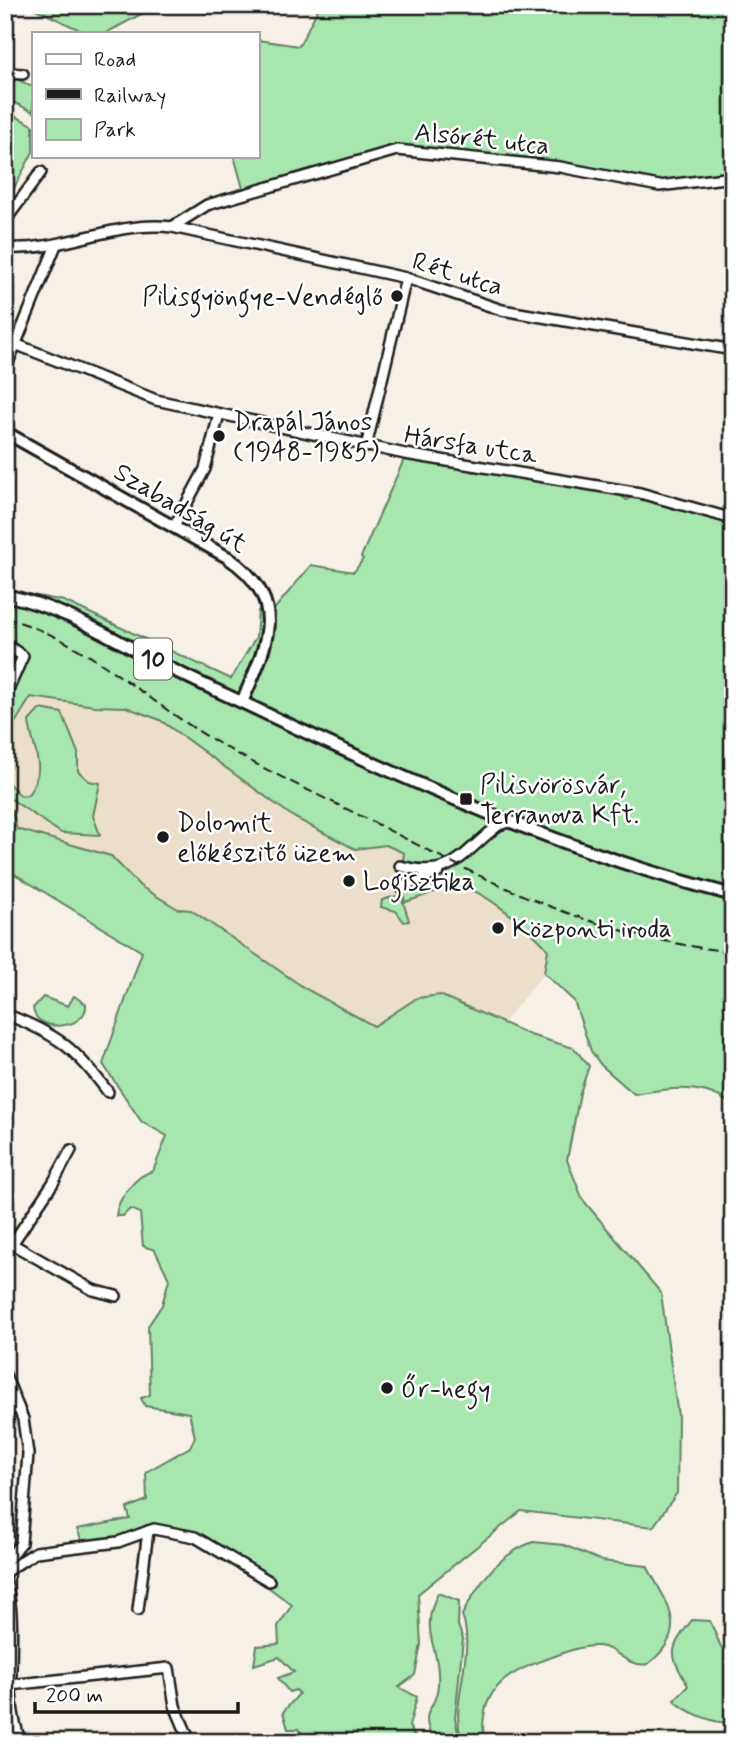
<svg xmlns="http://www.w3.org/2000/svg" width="738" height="1747" viewBox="0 0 738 1747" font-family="Mynerve,sans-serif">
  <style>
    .built { fill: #ebdeca }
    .green { fill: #a7e6ae; stroke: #628165; stroke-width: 2 }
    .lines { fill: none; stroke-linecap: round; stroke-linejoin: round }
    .minor-casing { stroke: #1c1c1c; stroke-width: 14 }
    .major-casing { stroke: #1c1c1c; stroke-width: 16 }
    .minor { stroke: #fff; stroke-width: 9 }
    .major { stroke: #fff; stroke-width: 10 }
    .rail { stroke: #1c1c1c; stroke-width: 2; stroke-dasharray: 10 5; stroke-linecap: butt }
    .poi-dot { fill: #1c1c1c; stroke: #fff; stroke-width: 2.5 }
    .labels { text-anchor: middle; stroke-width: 5; stroke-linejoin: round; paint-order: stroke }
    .shield { fill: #fff; stroke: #606060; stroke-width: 2 }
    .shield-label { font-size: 24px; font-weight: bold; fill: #1c1c1c }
    .street-label { font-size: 26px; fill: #1c1c1c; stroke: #fff }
    .poi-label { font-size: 26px; fill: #1c1c1c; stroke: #fff; text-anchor: start }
  </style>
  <rect width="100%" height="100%" fill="#f6f0e7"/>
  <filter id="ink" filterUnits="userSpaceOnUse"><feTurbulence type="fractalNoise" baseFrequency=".0143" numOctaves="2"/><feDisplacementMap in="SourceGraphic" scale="14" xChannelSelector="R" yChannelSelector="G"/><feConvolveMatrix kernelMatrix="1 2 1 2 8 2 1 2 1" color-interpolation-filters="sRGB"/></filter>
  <g filter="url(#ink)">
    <path class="built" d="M31,697L95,706L126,707L160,720L295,818L355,849L386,845L404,853L400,880L405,902L460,887L488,899L540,938L548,950L544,973L502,1024L440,995L417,998L374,1026L306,989L191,910L178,909L140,886L111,856L17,829L12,812L5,810V739Z"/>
    <g class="green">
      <path d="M27,5H188L145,12L106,33H86Z"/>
      <path d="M320,5H733V173L666,181L395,145L244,192L234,156H257V40L299,46Z"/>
      <path d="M15,78L33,87V112L5,98Z"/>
      <path d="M5,111L33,125V152L5,205Z"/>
      <path d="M405,457L614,492L627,500L635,494L730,518L733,524V1107C707,1081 666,1089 634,1094L601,1065L591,1051L574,1001L544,973L548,950C535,933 481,887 459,887C442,887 421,898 405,902L400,880L404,853L386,845L355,849L295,818L160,720L126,707L95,706L31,697L5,739V669L14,664L11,650L5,648V590L64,601L231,679L256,637L258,611L262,605L267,618L311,565L354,572L363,559L361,557Z"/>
      <path d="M40,709L62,713L78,753V771L89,781L100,783L93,816L100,835L61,833L5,795V780L21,796L28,795C48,766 33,754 29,721Z"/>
      <path d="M5,810L12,812L17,829L111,856L140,886L178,909L191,910L306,989L374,1026L417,998L440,995L530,1035L574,1048L589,1066L580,1093L567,1160L583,1200L661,1293L678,1416L677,1493L653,1527L521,1511L418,1594L421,1644L415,1675L399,1687L417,1697L409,1726L418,1742H308L299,1729H288L283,1712L299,1694L296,1690L289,1692L278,1678L294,1672L279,1657L254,1665L257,1646L279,1644L278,1626L292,1605L197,1534L154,1526L117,1540L83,1544L77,1529L130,1519L127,1508L147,1500L146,1472L190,1447L195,1437L189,1413L145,1406L141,1398L150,1395L148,1326L162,1305L169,1279L155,1250L143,1246L140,1213L130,1209L123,1216H116C117,1199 136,1175 153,1171L167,1136L141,1121L103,1064L142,952L5,868L8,817Z"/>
      <path d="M396,896L402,898L409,921L404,922L396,911L381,907L382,900Z"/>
      <path d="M74,996L86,1004C88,1030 35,1034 33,1008L43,997L68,1006Z"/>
      <path d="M533,1542L564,1545L602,1561L647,1566C666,1603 692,1630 648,1664C626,1668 617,1647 598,1646C584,1645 568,1651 555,1656C510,1671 477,1687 484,1742H463C447,1707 477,1654 462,1615C479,1583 497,1555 533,1542Z"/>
      <path d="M438,1593L459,1601L458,1625L463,1639L455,1718L460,1742H434C417,1706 436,1714 438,1685C441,1647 418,1633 438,1593Z"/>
      <path d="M692,1620L710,1621L721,1647L733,1655V1721C719,1727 684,1711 674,1700L688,1686C670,1653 667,1652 692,1620Z"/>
    </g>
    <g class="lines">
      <defs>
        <g id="minor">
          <path d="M5,73L23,74"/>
          <path d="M5,221L41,172"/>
          <path d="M172,227L207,205L397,150L560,167L659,186L733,177"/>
          <path d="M5,248C63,252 115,220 172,227L406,278L502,310L733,350"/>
          <path d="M5,340L156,400L405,454L640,493L733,519"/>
          <path d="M5,370L56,245"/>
          <path d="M366,447L406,278"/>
          <path d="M174,527L205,469L219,414"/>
          <path d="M5,644L23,656L5,697"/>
          <path d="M400,866C454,880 460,854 499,825L508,822"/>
          <path d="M401,887L439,872"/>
          <path d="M5,1014C57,1034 75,1048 108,1092"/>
          <path d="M5,1240L93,1290L116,1296"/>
          <path d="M12,1244L53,1183L71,1150"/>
          <path d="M5,1375L23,1419L28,1454L21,1543L5,1563"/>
          <path d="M5,1412L18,1407"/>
          <path d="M5,1572L36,1552L118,1542L154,1529L195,1537L269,1581"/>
          <path d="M5,1579C21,1631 0,1692 21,1742"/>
          <path d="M138,1610L148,1531"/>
          <path d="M10,1685L169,1668L175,1706L189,1739"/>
          <path d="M280,1742L281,1741"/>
        </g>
        <g id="major">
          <path d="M5,432L227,557C290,600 268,643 242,702"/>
          <path d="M5,595C56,606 96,629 141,653C176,673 214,689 250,706C407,781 564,852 733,895"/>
        </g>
      </defs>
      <use href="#minor" class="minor-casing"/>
      <use href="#major" class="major-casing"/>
      <use href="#minor" class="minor"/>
      <use href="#major" class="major"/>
      <path class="rail" d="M5,618C85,639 141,697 210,738C261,769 317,794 371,821C495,885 591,936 733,952"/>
    </g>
  </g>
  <g class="poi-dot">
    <circle cx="397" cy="296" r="7"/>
    <circle cx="219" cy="436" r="7"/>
    <rect x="459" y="792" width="14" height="14" rx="3.5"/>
    <circle cx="163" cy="837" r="7"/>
    <circle cx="349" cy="881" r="7"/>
    <circle cx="498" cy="928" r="7"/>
    <circle cx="387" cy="1388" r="7"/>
  </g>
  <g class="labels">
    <rect class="shield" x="134" y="638.5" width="38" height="41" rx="5"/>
    <g class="shield-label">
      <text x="153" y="667">10</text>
    </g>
    <g class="street-label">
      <text transform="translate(482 138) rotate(6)" y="9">Alsórét utca</text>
      <text transform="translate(458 273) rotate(17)" y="9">Rét utca</text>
      <text transform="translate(471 444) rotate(9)" y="9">Hársfa utca</text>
      <text transform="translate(181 507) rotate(31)" y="9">Szabadság út</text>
    </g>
    <g class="poi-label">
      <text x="383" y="305" text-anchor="end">Pilisgyöngye-Vendéglő</text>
      <text x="233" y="430">Drapál János<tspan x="233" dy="30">(1948-1985)</tspan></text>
      <text x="480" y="793">Pilisvörösvár,<tspan x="480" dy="30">Terranova Kft.</tspan></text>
      <text x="177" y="831">Dolomit<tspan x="177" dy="30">előkészitő üzem</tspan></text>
      <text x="363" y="890">Logisztika</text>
      <text x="512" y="937">Központi iroda</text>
      <text x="401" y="1397">Őr-hegy</text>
    </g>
  </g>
  <rect width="738" height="1747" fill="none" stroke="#fff" stroke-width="28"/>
  <rect x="14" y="14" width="710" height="1719" fill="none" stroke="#1c1c1c" stroke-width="2.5" filter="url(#ink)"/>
  <rect x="32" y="32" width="228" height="126" fill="#ffffff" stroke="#a4a4a4" stroke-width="2"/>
  <rect x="46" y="54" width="35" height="10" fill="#ffffff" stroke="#a4a4a4" stroke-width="2"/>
  <text x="94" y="66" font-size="21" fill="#1c1c1c">Road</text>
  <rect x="46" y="89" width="35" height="10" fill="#1c1c1c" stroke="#a4a4a4" stroke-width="2"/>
  <text x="94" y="102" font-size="21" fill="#1c1c1c">Railway</text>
  <rect x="46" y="119" width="35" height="21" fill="#a7e6ae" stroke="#a4a4a4" stroke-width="2"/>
  <text x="94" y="136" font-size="21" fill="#1c1c1c">Park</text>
  <path d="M35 1702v10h203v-10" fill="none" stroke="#1c1c1c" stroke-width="3.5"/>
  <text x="46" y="1702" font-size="21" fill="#1c1c1c" stroke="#ffffff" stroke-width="5" paint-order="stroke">200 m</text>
</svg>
